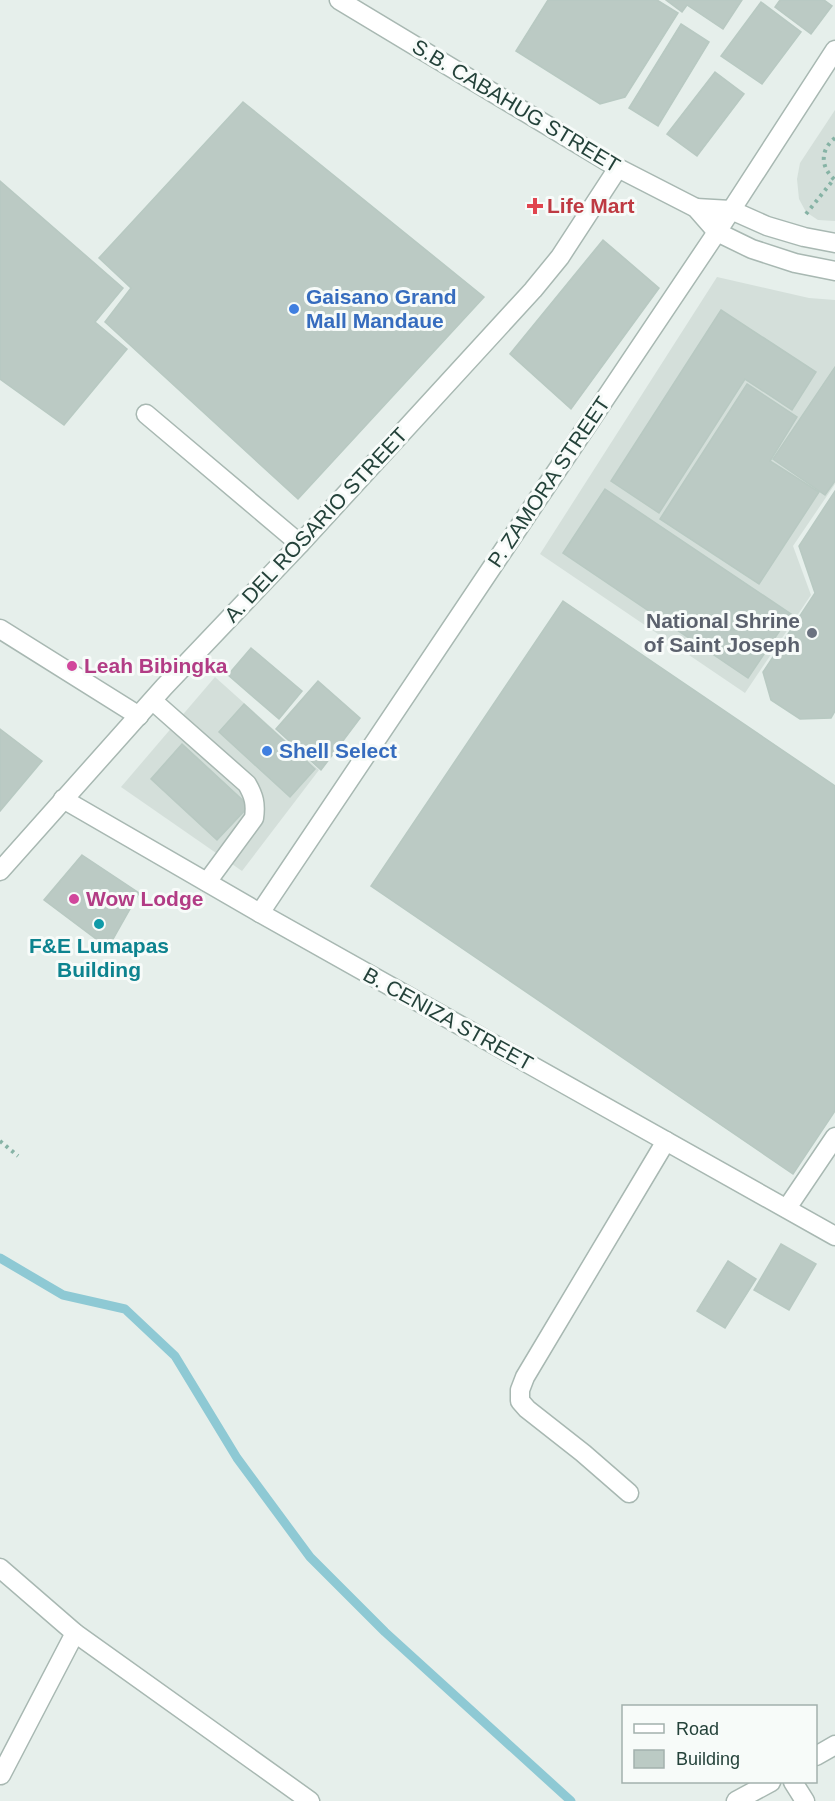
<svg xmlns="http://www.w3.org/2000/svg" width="835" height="1801" viewBox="0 0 835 1801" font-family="Arial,sans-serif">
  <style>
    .built { fill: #d4dfda }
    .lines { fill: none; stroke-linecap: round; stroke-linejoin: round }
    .stream { stroke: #8ec9d4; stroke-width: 9 }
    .building { fill: #bbcac4; stroke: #b8c9c2; stroke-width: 1.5 }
    .minor-casing { stroke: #a8b8b2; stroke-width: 21 }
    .path { stroke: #86b3a5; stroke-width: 4; stroke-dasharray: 3 4.5; stroke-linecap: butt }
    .minor { stroke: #fff; stroke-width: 18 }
    .health-dot { fill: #e0444e; stroke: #f7fbf9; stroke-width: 2 }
    .shop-dot { fill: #3f7fe0; stroke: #f7fbf9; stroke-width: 2 }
    .worship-dot { fill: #6b7280; stroke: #f7fbf9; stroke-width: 2 }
    .hotel-dot { fill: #d1479c; stroke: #f7fbf9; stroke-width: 2 }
    .culture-dot { fill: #0f9aa8; stroke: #f7fbf9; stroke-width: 2 }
    .labels { text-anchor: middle; stroke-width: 6; stroke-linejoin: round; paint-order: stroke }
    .street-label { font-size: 21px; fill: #24423a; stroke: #f7fbf9 }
    .health-label { font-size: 21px; font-weight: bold; fill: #be3a42; stroke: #f7fbf9; text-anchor: start }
    .shop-label { font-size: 21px; font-weight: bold; fill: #366cbe; stroke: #f7fbf9; text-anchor: start }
    .worship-label { font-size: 21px; font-weight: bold; fill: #5b616d; stroke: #f7fbf9; text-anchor: end }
    .hotel-label { font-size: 21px; font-weight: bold; fill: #b23c85; stroke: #f7fbf9; text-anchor: start }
    .culture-label { font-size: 21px; font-weight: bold; fill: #0d838f; stroke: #f7fbf9 }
  </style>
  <rect width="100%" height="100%" fill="#e6efeb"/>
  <g class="built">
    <path d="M835,110V221L818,220L806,212L799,199L797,179L800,163Z"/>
    <path d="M717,277L809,298L835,300V484L793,546L811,595L745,693L540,554Z"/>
    <path d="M215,677L319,770L242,871L121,787Z"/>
  </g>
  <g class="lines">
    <path class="stream" d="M0,1258L63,1295L125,1309L175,1356L237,1458L310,1557L385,1632L571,1801"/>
  </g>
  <g class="building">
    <path d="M548,0H657L678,13L625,97L600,104L516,51Z"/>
    <path d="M666,0H742L723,29L687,5L682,12Z"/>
    <path d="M780,0H824L832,6L811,34L775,7Z"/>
    <path d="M761,2L801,32L762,84L721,56Z"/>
    <path d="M681,24L709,42L658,126L629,108Z"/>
    <path d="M715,72L744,94L697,156L667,134Z"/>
    <path d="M243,102L484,297L298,499L105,322L131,288L99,258Z"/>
    <path d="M0,181L123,288L95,322L127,349L64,425L0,379Z"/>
    <path d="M603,240L659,288L571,409L510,354Z"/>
    <path d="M721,310L816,372L792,410L745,379L659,513L611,481Z"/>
    <path d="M835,367V481L825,495L773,459Z"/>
    <path d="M747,384L797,417L770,461L819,492L759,584L660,519Z"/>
    <path d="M605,489L791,614L748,678L563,553Z"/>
    <path d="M835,491V711L831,718L800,719L771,700L763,672L815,593L799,546Z"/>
    <path d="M563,601L835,786V1111L793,1174L371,886Z"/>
    <path d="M251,648L302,691L279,719L228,675Z"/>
    <path d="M318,681L360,718L321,770L276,729Z"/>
    <path d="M244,704L315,769L290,797L219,732Z"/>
    <path d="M0,729L42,761L0,811Z"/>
    <path d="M182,744L249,806L217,840L151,779Z"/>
    <path d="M82,855L139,893L108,948L44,900Z"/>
    <path d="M781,1244L816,1264L789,1310L754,1290Z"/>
    <path d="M728,1261L756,1279L725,1328L697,1311Z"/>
  </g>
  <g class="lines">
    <defs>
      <g id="minor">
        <path d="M339,0L618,168L696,208L717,232L752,249L795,263L835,271"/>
        <path d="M696,208L731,210L767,226L804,237L835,243"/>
        <path d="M146,414L300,544"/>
        <path d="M0,629L139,716"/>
        <path d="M153,701L247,784C254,796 256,804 254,818L207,882"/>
        <path d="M63,799L260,913L835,1236"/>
        <path d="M0,871L164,687L300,544L533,290L560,257L618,168"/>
        <path d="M260,913L717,232L835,50"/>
        <path d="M787,1208L835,1137"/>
        <path d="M629,1493L583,1453L527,1409L520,1401V1390L525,1377L666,1141"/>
        <path d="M0,1568L75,1633L310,1801"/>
        <path d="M816,1756L835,1745"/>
        <path d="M1,1775L75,1633"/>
        <path d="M793,1782L805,1801"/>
        <path d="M736,1801L771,1782"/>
      </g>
    </defs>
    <use href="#minor" class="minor-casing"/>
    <g class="path">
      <path d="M835,138C820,150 820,167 835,180"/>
      <path d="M806,214L834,179"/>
      <path d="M0,1141L18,1156"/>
    </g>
    <use href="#minor" class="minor"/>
  </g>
  <path class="health-dot" d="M532 197h6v6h6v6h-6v6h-6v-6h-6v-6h6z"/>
  <g class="shop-dot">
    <circle cx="294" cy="309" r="6"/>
    <circle cx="267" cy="751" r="6"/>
  </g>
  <circle class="worship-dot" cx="812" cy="633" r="6"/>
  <g class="hotel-dot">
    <circle cx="72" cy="666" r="6"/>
    <circle cx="74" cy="899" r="6"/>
  </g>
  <circle class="culture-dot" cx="99" cy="924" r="6"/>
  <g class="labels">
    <g class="street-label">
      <text transform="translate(516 106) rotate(31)" y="7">S.B. CABAHUG STREET</text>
      <text transform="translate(549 482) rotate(-56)" y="7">P. ZAMORA STREET</text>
      <text transform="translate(316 525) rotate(-47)" y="7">A. DEL ROSARIO STREET</text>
      <text transform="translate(448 1019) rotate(29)" y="7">B. CENIZA STREET</text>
    </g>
    <g class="health-label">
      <text x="547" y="213">Life Mart</text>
    </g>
    <g class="shop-label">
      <text x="306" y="304">Gaisano Grand<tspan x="306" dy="24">Mall Mandaue</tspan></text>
      <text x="279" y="758">Shell Select</text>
    </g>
    <g class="worship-label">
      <text x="800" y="628">National Shrine<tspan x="800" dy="24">of Saint Joseph</tspan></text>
    </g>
    <g class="hotel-label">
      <text x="84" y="673">Leah Bibingka</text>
      <text x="86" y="906">Wow Lodge</text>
    </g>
    <g class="culture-label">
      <text x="99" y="953">F&amp;E Lumapas<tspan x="99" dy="24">Building</tspan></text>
    </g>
  </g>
  <rect x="622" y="1705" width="195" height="78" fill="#f7fbf9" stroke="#a3b1ad" stroke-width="1.5"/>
  <rect x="634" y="1724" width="30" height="9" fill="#ffffff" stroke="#a3b1ad" stroke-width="1.5"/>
  <text x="676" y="1735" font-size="18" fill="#24423a">Road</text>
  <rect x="634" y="1750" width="30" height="18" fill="#bbcac4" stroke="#a3b1ad" stroke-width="1.5"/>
  <text x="676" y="1765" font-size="18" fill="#24423a">Building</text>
</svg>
